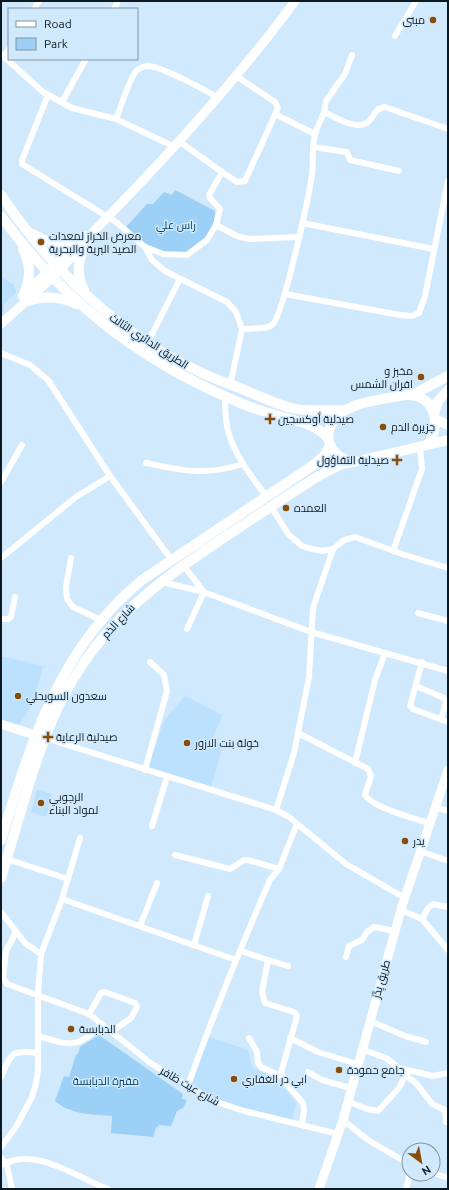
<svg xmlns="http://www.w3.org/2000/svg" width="449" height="1190" viewBox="0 0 449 1190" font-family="Ubuntu,Cairo,sans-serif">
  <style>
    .built { fill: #bbe1fe }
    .green { fill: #9dd0f6 }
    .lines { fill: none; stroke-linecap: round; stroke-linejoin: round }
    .street { stroke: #fff; stroke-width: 6 }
    .secondary { stroke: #fff; stroke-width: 9 }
    .primary { stroke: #fff; stroke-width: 10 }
    .poi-dot { fill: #884d09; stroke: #d0e9fc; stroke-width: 1.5 }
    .labels { text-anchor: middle; stroke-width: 3; stroke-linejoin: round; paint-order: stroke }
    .poi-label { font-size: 11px; fill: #0d1921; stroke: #d0e9fc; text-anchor: start }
    .park-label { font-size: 11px; fill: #013f61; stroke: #d0e9fc }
    .street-label { font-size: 11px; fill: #0d1921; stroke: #d0e9fc }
  </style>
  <rect width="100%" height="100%" fill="#d0e9fc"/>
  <g class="built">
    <path d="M1,276L14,285L16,293L4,304V312L1,315Z"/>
    <path d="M1,656L43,666L32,706L17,727L1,721Z"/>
    <path d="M185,696L222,715L212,740L223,745L211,788L147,769L164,721Z"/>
    <path d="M37,790L52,794L46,817L31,812Z"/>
    <path d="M209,1037L248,1050L252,1067L277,1080L296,1103L292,1121L218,1102L194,1088L192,1083Z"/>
  </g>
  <g class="green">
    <path d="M175,190L215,211C215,224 210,233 201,242C174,269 149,247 125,228L147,204H153L164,192L172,195Z"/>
    <path d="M99,1035L183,1094L182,1099L187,1100L183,1108L177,1111L171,1126L159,1125L156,1128L153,1137L111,1133L112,1116C94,1115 69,1114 55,1101L64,1076L69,1077L76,1055L78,1054L80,1047Z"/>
  </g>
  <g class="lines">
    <g class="street">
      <path d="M34,9L39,1"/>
      <path d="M114,9L118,1"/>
      <path d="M395,36L416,1"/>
      <path d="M1,54L43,92L72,108L116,119L175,147"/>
      <path d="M4,57L9,49"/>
      <path d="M48,95L22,160V164L116,222L145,247L152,260L165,271L227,302L236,312L242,329"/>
      <path d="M62,102L86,59"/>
      <path d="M324,112L326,101L345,74L352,55"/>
      <path d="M275,114L315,134"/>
      <path d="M116,119C120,109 130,77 137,70C140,68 145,66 148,66C163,67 205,90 219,98"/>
      <path d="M313,147L347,152L350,160L399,171"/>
      <path d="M222,172L237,182L245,181L278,108L275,102L236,76"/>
      <path d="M302,223L434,249"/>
      <path d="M216,225L237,236L249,239L298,237"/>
      <path d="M145,247L163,254L187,255L207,240L216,225L220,209L210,198L209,195L222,172L180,142"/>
      <path d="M285,294L400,315L412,316L419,313L425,296L448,181"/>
      <path d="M148,342L180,279"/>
      <path d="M1,353L30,365L48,380L110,476L171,559"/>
      <path d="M230,386L242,329C250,328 266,330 272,325C283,317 309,195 312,175C314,162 311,147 315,135C317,127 321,120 324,112C335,117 357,131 368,122C372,119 374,113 378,109L385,107L448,129"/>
      <path d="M225,396C225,408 225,420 228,431C235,456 251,476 266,496"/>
      <path d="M146,463C184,471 204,476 243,464"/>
      <path d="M1,482L22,445"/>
      <path d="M271,507L289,535L302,546L308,548L322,551L333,549L344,540L355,537L405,555L448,568"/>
      <path d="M393,551L422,469L420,447"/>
      <path d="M1,558L76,497L110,476"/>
      <path d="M71,558L66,587L67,599L73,607L101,620"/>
      <path d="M183,565L204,592"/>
      <path d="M162,582L204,592L311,632L448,671"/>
      <path d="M418,613L448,621"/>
      <path d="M1,619H8L11,617L15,597"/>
      <path d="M187,629L204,592"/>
      <path d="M422,662L410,706L413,709L448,722"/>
      <path d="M416,686L444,698L446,702L441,720"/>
      <path d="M298,733L368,769L371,776L365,795C371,807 416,819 429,823"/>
      <path d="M45,738L276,810L289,817L346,864L405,898"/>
      <path d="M355,763L375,680L385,653"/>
      <path d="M145,770L167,691L164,675L150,662"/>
      <path d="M434,807L448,811"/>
      <path d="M276,810L294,753L309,677L313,608L333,549"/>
      <path d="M152,826L167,777"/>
      <path d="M420,851L448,861"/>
      <path d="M175,855L230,869L244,860H248L279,869"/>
      <path d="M7,859L68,879"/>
      <path d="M62,899L236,960"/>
      <path d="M401,910L422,919L428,908L433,904L448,907"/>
      <path d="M1,912L25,943L41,954"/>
      <path d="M422,919L448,950"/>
      <path d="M140,926L157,883"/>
      <path d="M16,932L6,951L3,978L7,984L89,1014L152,1064L214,1101L244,1111L338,1134"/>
      <path d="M194,945L208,896"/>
      <path d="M241,951L268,960L262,992L265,1003L294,1012L297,1016L281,1073L285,1082L303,1103L304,1110L302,1125"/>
      <path d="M346,957L349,946L362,940L367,932L374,927L395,931"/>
      <path d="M268,960L288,966"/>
      <path d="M89,1014L101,993L105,992L135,1003L137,1007L131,1018L111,1032"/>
      <path d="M370,1021L405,1036L426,1042"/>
      <path d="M38,1036C69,1045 77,1050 102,1024"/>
      <path d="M249,1038L257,1052L258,1063L261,1067L283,1077"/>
      <path d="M290,1038L318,1052L357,1064"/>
      <path d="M361,1049L386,1058L399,1068L433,1076L448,1073"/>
      <path d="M308,1072L322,1080L350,1088"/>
      <path d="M406,1076L416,1083L432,1104L445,1110L446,1122"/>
      <path d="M1,1077C11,1054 11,1049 37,1053"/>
      <path d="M188,1085C213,1016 240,948 270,880L279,869L297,824"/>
      <path d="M347,1101L367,1109L378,1111L399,1088L408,1070"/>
      <path d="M343,1120L368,1140L409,1164"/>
      <path d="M1,1147L16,1127L32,1097L36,1083L38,1070V995L41,954L62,899L80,838"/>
      <path d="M1,1158L7,1165L12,1189"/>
      <path d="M1,1165C37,1146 75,1177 108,1189"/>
      <path d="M433,1173L448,1178"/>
      <path d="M406,1189L410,1174"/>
    </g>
    <g class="secondary">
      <path d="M23,296L75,245"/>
      <path d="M1,324L52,278L88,240L93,232C165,159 234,84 295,1"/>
      <path d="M1,724L41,737"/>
      <path d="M319,1189L343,1120L402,906L448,770"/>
    </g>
    <g class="primary">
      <path d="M1,195C59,281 139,353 237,387C255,394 272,403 291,408C307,412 325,410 342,410"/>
      <path d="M1,216C62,299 136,358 231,399C247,407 265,412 282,417C300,422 316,424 328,438"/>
      <path d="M33,234C55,247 63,247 85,236"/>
      <path d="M23,249C31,266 31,279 23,296"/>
      <path d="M84,290C75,272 78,258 88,240"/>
      <path d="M28,301C45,296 59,296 76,304"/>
      <path d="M414,394L448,376"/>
      <path d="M434,413L438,401L448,390"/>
      <path d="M435,419L448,425"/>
      <path d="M429,443C442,421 434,394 405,395C381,400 333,402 329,432C328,436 328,440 330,444C334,455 343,460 354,462L448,440"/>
      <path d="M1,840C31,742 59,648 142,580L312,466L324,456L330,445"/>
      <path d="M1,878C17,827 30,773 51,723C88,634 148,588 225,537C257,516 289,494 322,474L341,464L354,462"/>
    </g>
  </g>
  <g class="poi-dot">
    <circle cx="433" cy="20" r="4"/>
    <circle cx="41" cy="242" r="4"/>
    <circle cx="421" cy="377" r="4"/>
    <path d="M268 413h4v4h4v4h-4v4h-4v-4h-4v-4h4z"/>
    <circle cx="383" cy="427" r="4"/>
    <path d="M395 454h4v4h4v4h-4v4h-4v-4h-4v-4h4z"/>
    <circle cx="286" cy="508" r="4"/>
    <circle cx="18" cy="696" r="4"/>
    <path d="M46 731h4v4h4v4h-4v4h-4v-4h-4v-4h4z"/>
    <circle cx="187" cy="743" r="4"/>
    <circle cx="41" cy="803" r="4"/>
    <circle cx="405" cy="841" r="4"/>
    <circle cx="71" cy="1029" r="4"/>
    <circle cx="339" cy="1070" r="4"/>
    <circle cx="234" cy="1079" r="4"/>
  </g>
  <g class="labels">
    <g class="poi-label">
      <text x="425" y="24" text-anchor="end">مبنى</text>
      <text x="49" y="240">معرض الخراز لمعدات<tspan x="49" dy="13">الصيد البرية والبحرية</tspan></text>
      <text x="413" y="375" text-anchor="end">مخبز و<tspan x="413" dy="13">افران الشمس</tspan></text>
      <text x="278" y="423">صيدلية أوكسجين</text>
      <text x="391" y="431">جزيرة الدم</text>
      <text x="389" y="464" text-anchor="end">صيدلية التفاؤول</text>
      <text x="294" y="512">العمده</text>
      <text x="26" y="700">سعدون السويحلي</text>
      <text x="56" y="741">صيدلية الرعاية</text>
      <text x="195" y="747">خولة بنت الازور</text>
      <text x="49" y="801">الرجوبي<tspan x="49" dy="13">لمواد البناء</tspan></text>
      <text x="413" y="845">يدر</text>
      <text x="79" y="1033">الدبابسة</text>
      <text x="347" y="1074">جامع حمودة</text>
      <text x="242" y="1083">ابي در الغفاري</text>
    </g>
    <g class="park-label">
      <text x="176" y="229">راس علي</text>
      <text x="106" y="1085">مقبرة الدبابسة</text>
    </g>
    <g class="street-label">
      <text transform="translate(149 341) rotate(33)" y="4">الطريق الدائري الثالث</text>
      <text transform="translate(118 621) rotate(-47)" y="4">شارع الدَم</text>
      <text transform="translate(381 979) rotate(-74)" y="4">طريق يِدِّرْ</text>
      <text transform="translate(190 1086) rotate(30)" y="4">شارع عيت ظافر</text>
    </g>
  </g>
  <rect width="449" height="1190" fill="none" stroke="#0d1921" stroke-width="4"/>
  <rect x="8" y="8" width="130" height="52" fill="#d0e9fc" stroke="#8296a4"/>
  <rect x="16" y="21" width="20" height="6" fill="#ffffff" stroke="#8296a4"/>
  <text x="44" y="28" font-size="12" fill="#0d1921">Road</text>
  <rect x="16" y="38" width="20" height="12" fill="#9dd0f6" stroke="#8296a4"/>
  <text x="44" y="48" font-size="12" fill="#0d1921">Park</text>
  <g transform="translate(421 1162) rotate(148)"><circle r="19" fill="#d0e9fc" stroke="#8296a4"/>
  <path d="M0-3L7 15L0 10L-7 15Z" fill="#884d09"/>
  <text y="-6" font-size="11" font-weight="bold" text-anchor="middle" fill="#0d1921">N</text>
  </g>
</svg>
